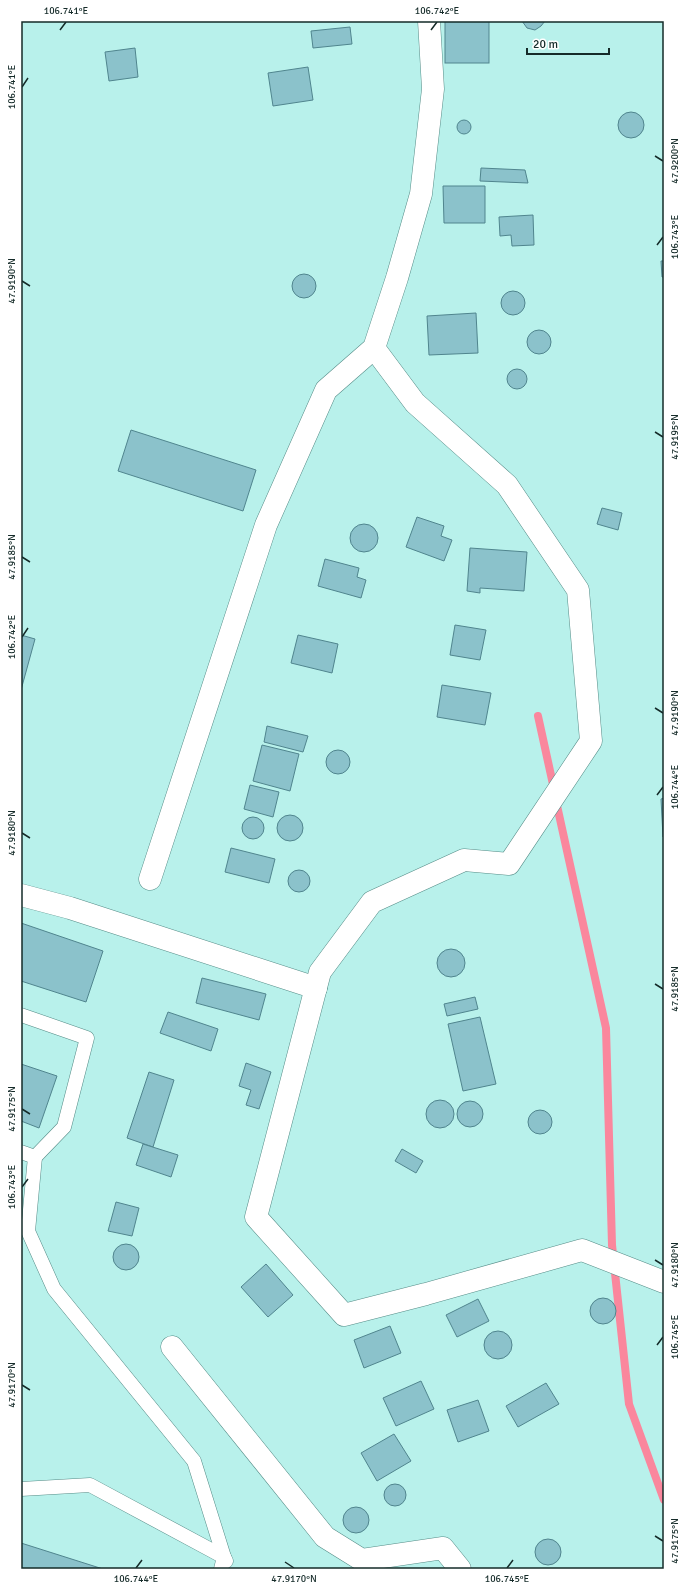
<svg xmlns="http://www.w3.org/2000/svg" width="685" height="1590" viewBox="0 0 685 1590" font-family="Signika,sans-serif">
  <style>
    .lines { fill: none; stroke-linecap: round; stroke-linejoin: round }
    .stream { stroke: #fa879d; stroke-width: 8 }
    .building { fill: #8bc2cb; stroke: #50858e }
    .lane-casing { stroke: #558c87; stroke-width: 15 }
    .street-casing { stroke: #558c87; stroke-width: 23 }
    .lane { stroke: #fff; stroke-width: 14 }
    .street { stroke: #fff; stroke-width: 22 }
    .ticks { fill: none; stroke: #152b29; stroke-width: 1.5 }
    .neatline { fill: none; stroke: #152b29; stroke-width: 1.5 }
    .ticks-label { font-size: 10px; text-anchor: middle; fill: #152b29 }
  </style>
  <rect width="100%" height="100%" fill="#b8f1eb"/>
  <g class="lines">
    <g class="stream">
      <path d="M538,716L554,789"/>
      <path d="M556,801L606,1028L612,1245L629,1404L664,1500"/>
    </g>
  </g>
  <g class="building">
    <rect x="445" y="21" width="44" height="42"/>
    <path d="M522,21H545L541,26L535,30L527,28Z"/>
    <path d="M350,27L352,44L313,48L311,31Z"/>
    <path d="M135,48L138,77L109,81L105,52Z"/>
    <path d="M308,67L313,100L273,106L268,73Z"/>
    <circle cx="631" cy="125" r="13"/>
    <circle cx="464" cy="127" r="7"/>
    <path d="M481,168L525,170L528,183L480,181Z"/>
    <path d="M443,186H485V223H444Z"/>
    <path d="M533,215L534,245L512,246L511,235L500,236L499,217Z"/>
    <path d="M661,261H664V277H662Z"/>
    <circle cx="304" cy="286" r="12"/>
    <circle cx="513" cy="303" r="12"/>
    <path d="M476,313L478,353L429,355L427,316Z"/>
    <circle cx="539" cy="342" r="12"/>
    <circle cx="517" cy="379" r="10"/>
    <path d="M131,430L256,470L243,511L118,471Z"/>
    <path d="M602,508L622,513L618,530L597,524Z"/>
    <path d="M417,517L444,526L441,536L452,540L444,561L406,547Z"/>
    <circle cx="364" cy="538" r="14"/>
    <path d="M470,548L527,552L524,591L480,588V593L467,591Z"/>
    <path d="M325,559L359,568L357,577L366,580L361,598L318,586Z"/>
    <path d="M455,625L486,630L480,660L450,655Z"/>
    <path d="M21,635L35,639L21,690Z"/>
    <path d="M298,635L338,644L332,673L291,663Z"/>
    <path d="M442,685L491,693L485,725L437,717Z"/>
    <path d="M267,726L308,736L303,752L264,742Z"/>
    <path d="M262,745L299,754L290,791L253,781Z"/>
    <circle cx="338" cy="762" r="12"/>
    <path d="M250,785L279,792L273,817L244,809Z"/>
    <path d="M664,798V837H663L661,799Z"/>
    <circle cx="290" cy="828" r="13"/>
    <circle cx="253" cy="828" r="11"/>
    <path d="M231,848L275,859L269,883L225,872Z"/>
    <circle cx="299" cy="881" r="11"/>
    <path d="M21,923L103,951L86,1002L21,981Z"/>
    <circle cx="451" cy="963" r="14"/>
    <path d="M202,978L266,994L259,1020L196,1003Z"/>
    <path d="M475,997L478,1009L447,1016L444,1004Z"/>
    <path d="M168,1012L218,1029L211,1051L160,1033Z"/>
    <path d="M480,1017L496,1084L463,1091L448,1024Z"/>
    <path d="M246,1063L271,1072L259,1109L246,1105L251,1090L239,1086Z"/>
    <path d="M21,1064L57,1076L39,1128L21,1121Z"/>
    <path d="M149,1072L174,1080L153,1147L127,1138Z"/>
    <circle cx="440" cy="1114" r="14"/>
    <circle cx="470" cy="1114" r="13"/>
    <circle cx="540" cy="1122" r="12"/>
    <path d="M143,1144L178,1155L171,1177L136,1165Z"/>
    <path d="M402,1149L423,1161L416,1173L395,1161Z"/>
    <path d="M116,1202L139,1208L132,1236L108,1231Z"/>
    <circle cx="126" cy="1257" r="13"/>
    <path d="M266,1264L293,1295L268,1317L241,1287Z"/>
    <circle cx="603" cy="1311" r="13"/>
    <path d="M478,1299L489,1321L457,1337L446,1315Z"/>
    <path d="M390,1326L401,1353L364,1368L354,1340Z"/>
    <circle cx="498" cy="1345" r="14"/>
    <path d="M421,1381L434,1409L396,1426L383,1398Z"/>
    <path d="M546,1383L559,1404L518,1427L506,1406Z"/>
    <path d="M478,1400L489,1431L458,1442L447,1410Z"/>
    <path d="M394,1434L411,1461L377,1481L361,1453Z"/>
    <circle cx="395" cy="1495" r="11"/>
    <circle cx="356" cy="1520" r="13"/>
    <circle cx="548" cy="1552" r="13"/>
    <path d="M21,1543L103,1569H21Z"/>
  </g>
  <g class="lines">
    <defs>
      <g id="lane">
        <path d="M21,1015L87,1038L64,1127L35,1157"/>
        <path d="M21,1152L35,1157L28,1231L54,1289L194,1461L224,1557L221,1569"/>
        <path d="M21,1489L90,1485L224,1557L226,1561"/>
      </g>
      <g id="street">
        <path d="M374,348L415,403L507,485L578,590L591,741L509,864L464,860L372,902L320,972L256,1217L344,1315L426,1294L582,1250L664,1282"/>
        <path d="M150,879L266,525L326,390L374,348L397,278L421,194L433,89L429,21"/>
        <path d="M21,895L70,908L316,988"/>
        <path d="M172,1347L325,1537L362,1560L443,1548L460,1569"/>
      </g>
    </defs>
    <use href="#lane" class="lane-casing"/>
    <use href="#street" class="street-casing"/>
    <use href="#lane" class="lane"/>
    <use href="#street" class="street"/>
  </g>
  <path class="ticks" d="M60,30L66,22M431,30L437,22M22,87L28,78M655,156L663,161M657,245L663,237M22,281L30,286M655,432L663,437M22,557L30,562M22,637L28,628M655,708L663,713M657,795L663,787M22,833L30,838M655,984L663,989M22,1109L30,1114M22,1187L28,1179M655,1260L663,1265M657,1345L663,1337M22,1385L30,1390M655,1536L663,1541M285,1562L294,1568M136,1568L142,1560M507,1568L513,1560"/>
  <rect width="685" height="1590" fill="none" stroke="#ffffff" stroke-width="44"/>
  <path d="M527 48v6h82v-6" fill="none" stroke="#152b29" stroke-width="2"/>
  <text x="533" y="48" font-size="12" fill="#152b29" stroke="#ffffff" stroke-width="3" paint-order="stroke">20 m</text>
  <rect x="22" y="22" width="641" height="1546" class="neatline"/>
  <g class="ticks-label">
    <text x="66" y="14">106.741°E</text>
    <text x="437" y="14">106.742°E</text>
    <text transform="translate(11 87) rotate(-90)" y="4">106.741°E</text>
    <text transform="translate(674 161) rotate(-90)" y="4">47.9200°N</text>
    <text transform="translate(674 237) rotate(-90)" y="4">106.743°E</text>
    <text transform="translate(11 281) rotate(-90)" y="4">47.9190°N</text>
    <text transform="translate(674 437) rotate(-90)" y="4">47.9195°N</text>
    <text transform="translate(11 557) rotate(-90)" y="4">47.9185°N</text>
    <text transform="translate(11 637) rotate(-90)" y="4">106.742°E</text>
    <text transform="translate(674 713) rotate(-90)" y="4">47.9190°N</text>
    <text transform="translate(674 787) rotate(-90)" y="4">106.744°E</text>
    <text transform="translate(11 833) rotate(-90)" y="4">47.9180°N</text>
    <text transform="translate(674 989) rotate(-90)" y="4">47.9185°N</text>
    <text transform="translate(11 1109) rotate(-90)" y="4">47.9175°N</text>
    <text transform="translate(11 1187) rotate(-90)" y="4">106.743°E</text>
    <text transform="translate(674 1265) rotate(-90)" y="4">47.9180°N</text>
    <text transform="translate(674 1337) rotate(-90)" y="4">106.745°E</text>
    <text transform="translate(11 1385) rotate(-90)" y="4">47.9170°N</text>
    <text transform="translate(674 1541) rotate(-90)" y="4">47.9175°N</text>
    <text x="136" y="1582">106.744°E</text>
    <text x="294" y="1582">47.9170°N</text>
    <text x="507" y="1582">106.745°E</text>
  </g>
</svg>
